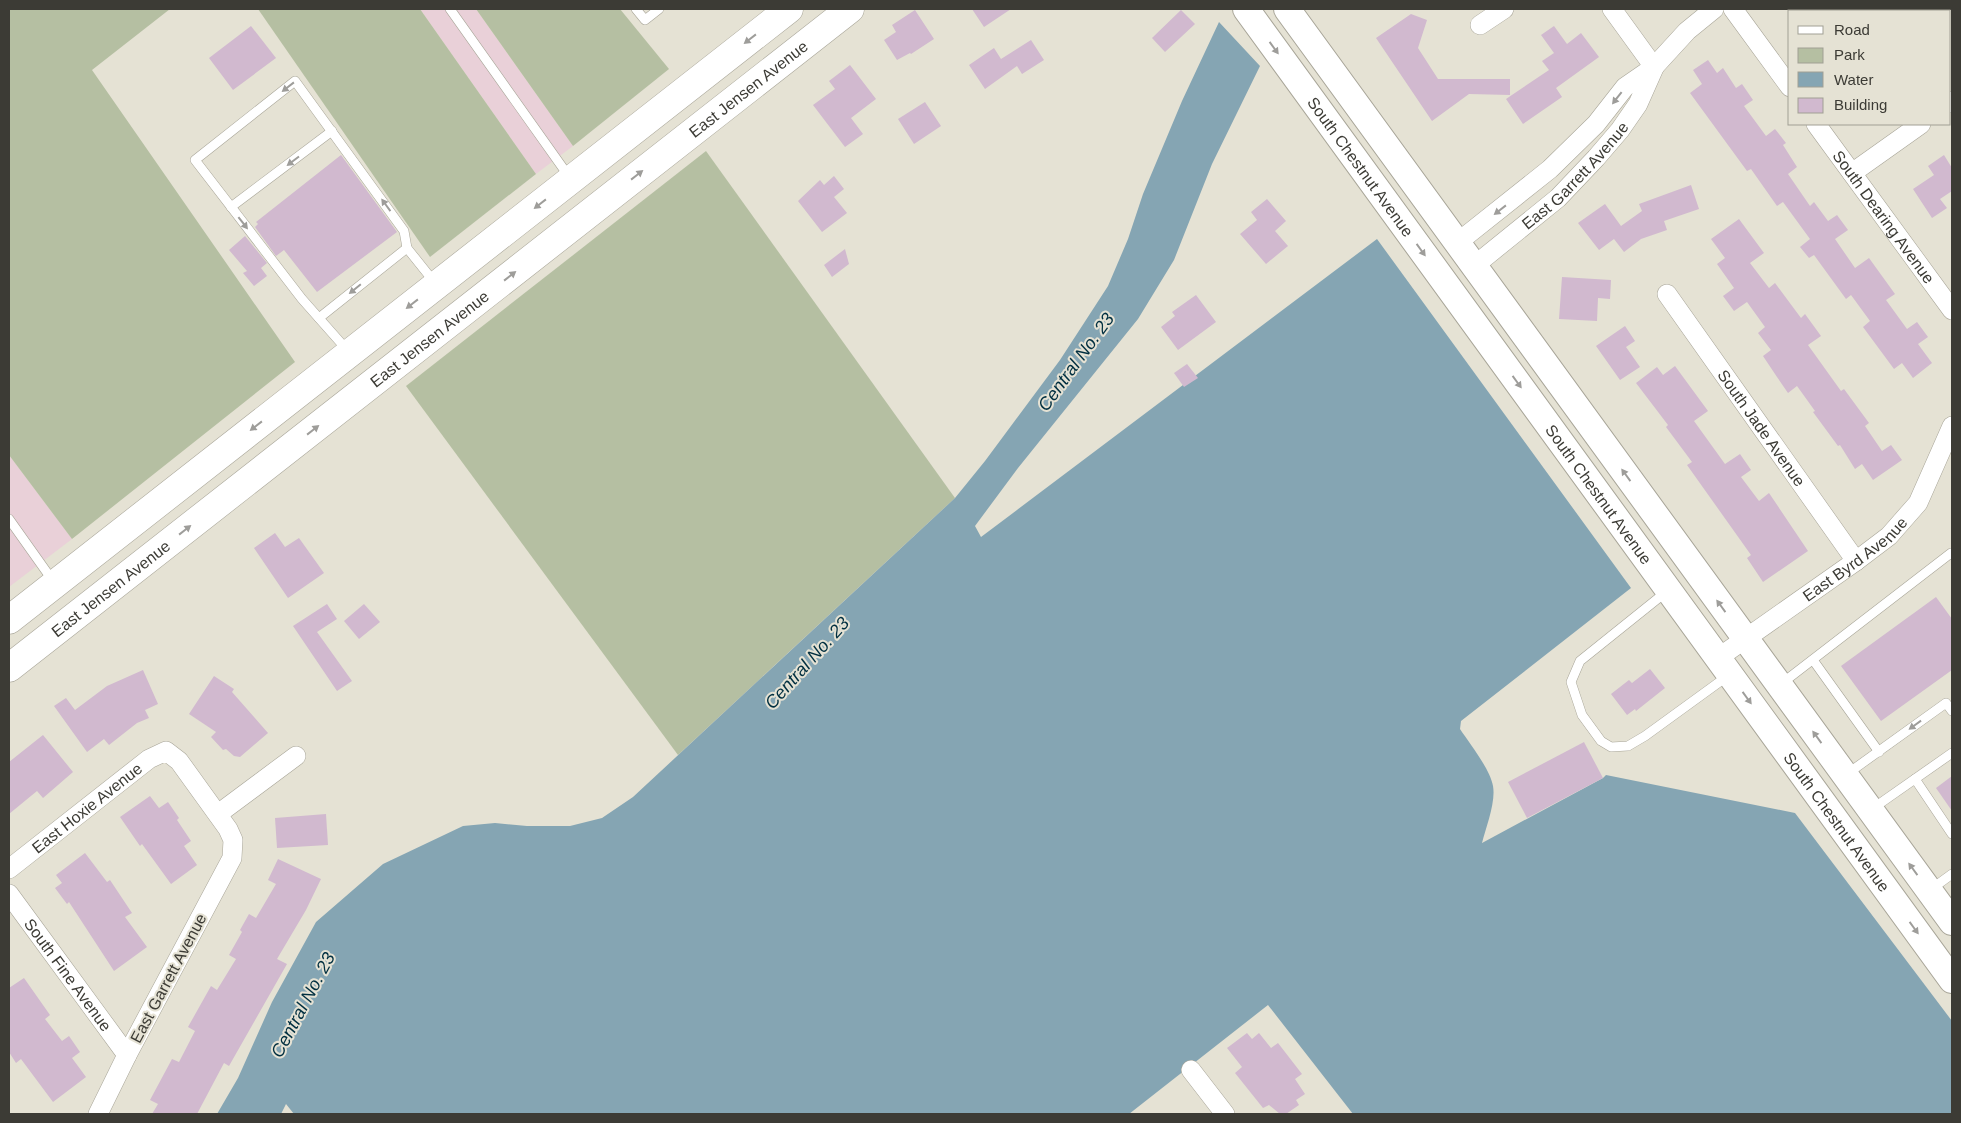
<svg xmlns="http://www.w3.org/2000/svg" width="1961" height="1123" viewBox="0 0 1961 1123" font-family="Helvetica,sans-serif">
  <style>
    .industrial { fill: #e9d0d8 }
    .green { fill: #b5bfa2 }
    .water { fill: #85a5b3 }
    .building { fill: #d1b9cf }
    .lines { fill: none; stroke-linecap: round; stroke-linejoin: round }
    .service-casing { stroke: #a8a598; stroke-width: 10 }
    .minor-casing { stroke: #a8a598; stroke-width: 20 }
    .secondary-casing { stroke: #a8a598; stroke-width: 28 }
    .primary-casing { stroke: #a8a598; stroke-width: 29 }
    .service { stroke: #fff; stroke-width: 9 }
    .minor { stroke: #fff; stroke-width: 19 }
    .secondary { stroke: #fff; stroke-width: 26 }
    .primary { stroke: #fff; stroke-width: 28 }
    .oneway { fill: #9e9d9a }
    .labels { text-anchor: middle; stroke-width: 4; stroke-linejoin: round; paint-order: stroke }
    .street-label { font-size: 16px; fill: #3c3b35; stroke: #e5e2d4 }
    .water-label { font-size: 18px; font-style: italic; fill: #002f40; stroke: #e5e2d4 }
  </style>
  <rect width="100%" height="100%" fill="#e5e2d4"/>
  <g class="industrial">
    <path d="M420,9H476L573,146L536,174Z"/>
    <path d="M9,455L72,539L9,587Z"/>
  </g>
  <g class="green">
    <path d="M9,9H170L92,70L295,362L72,539L9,455Z"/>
    <path d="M258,9H420L536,174L430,257Z"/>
    <path d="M476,9H620L669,69L573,146Z"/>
    <path d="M706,151L955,498L678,755L406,386Z"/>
  </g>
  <path class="water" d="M1219,22L1260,66L1212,164L1174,260L1138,319L1018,468L975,526L981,537L1377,239L1631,588L1461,721L1460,729C1470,744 1490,769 1493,786C1496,802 1486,827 1482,843L1603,778L1606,775L1795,813L1952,1021V1114H1353L1268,1005L1129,1114H294L286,1104L281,1114H217L238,1078L272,1002L316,922L383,864L463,826L495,823L527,826H570L602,818L633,797L955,498L985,461L1060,360L1108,286L1128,239L1143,194L1182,101Z"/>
  <g class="building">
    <path d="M972,9H1011L984,27Z"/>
    <path d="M915,10L934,39L911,54L910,53L897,60L884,40L896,32L892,25Z"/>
    <path d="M1181,10L1195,24L1165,52L1152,38Z"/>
    <path d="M1411,14L1427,20L1418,48L1438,79H1510V95L1469,94L1432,121L1376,38Z"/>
    <path d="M251,26L276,58L233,90L209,58Z"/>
    <path d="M1554,26L1567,44L1581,33L1599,57L1556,88L1562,97L1523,124L1506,99L1549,70L1542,61L1554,53L1541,35Z"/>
    <path d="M1031,40L1044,60L1022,74L1017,66L985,89L969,65L994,48L1001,59Z"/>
    <path d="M1708,60L1717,73L1723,68L1736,88L1742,84L1753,100L1744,106L1766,136L1775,129L1786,143L1783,145L1797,167L1788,174L1810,206L1814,202L1828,221L1837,215L1848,230L1835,239L1855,268L1869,258L1895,294L1886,300L1907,329L1917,322L1928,337L1918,344L1932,363L1913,378L1902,363L1894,369L1863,327L1870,321L1851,295L1846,299L1814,255L1809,258L1800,247L1810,239L1783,202L1777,206L1751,169L1747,171L1690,93L1702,84L1693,70Z"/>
    <path d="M850,65L876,99L851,118L863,134L845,147L813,105L835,89L829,81Z"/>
    <path d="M925,102L941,126L914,144L898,119Z"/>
    <path d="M341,155L397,232L317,292L284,250L276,256L255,227L258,224L256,222Z"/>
    <path d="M1944,155L1952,168V191L1940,199L1947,208L1932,218L1913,189L1934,175L1928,166Z"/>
    <path d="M834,176L844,189L834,197L847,213L822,232L798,201L820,180L824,185Z"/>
    <path d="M1691,185L1699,209L1664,221L1667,230L1641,239L1624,252L1614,239L1599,250L1578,223L1605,204L1621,226L1642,211L1639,204Z"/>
    <path d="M1267,199L1286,221L1275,231L1288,246L1266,264L1240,234L1257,220L1251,212Z"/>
    <path d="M1739,219L1764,253L1750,263L1769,288L1775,283L1801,318L1805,314L1821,336L1808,345L1841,391L1844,389L1869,423L1865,426L1882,451L1891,445L1902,460L1873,480L1862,464L1855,469L1840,445L1838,446L1813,412L1815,411L1797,386L1788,393L1777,377L1763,356L1771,350L1758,333L1765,327L1747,302L1734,311L1723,296L1734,288L1717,264L1725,258L1711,239Z"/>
    <path d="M245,236L267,263L261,268L267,276L254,286L243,273L247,271L229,250Z"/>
    <path d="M845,249L849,264L832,277L824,265Z"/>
    <path d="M1562,277L1611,280L1610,299L1598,298L1597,321L1559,319Z"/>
    <path d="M1196,295L1216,322L1178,350L1161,327L1175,316L1172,312Z"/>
    <path d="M1625,326L1635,341L1626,347L1640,367L1620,380L1596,346Z"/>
    <path d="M1187,364L1198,378L1184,387L1174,373Z"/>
    <path d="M1675,366L1708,411L1694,421L1725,464L1740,454L1751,470L1741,477L1759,501L1769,493L1808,551L1763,582L1747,558L1751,555L1687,465L1692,462L1666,427L1668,425L1636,383L1657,367L1663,375Z"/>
    <path d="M275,533L285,547L299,538L324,573L288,598L254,548Z"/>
    <path d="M1936,597L1952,619V670L1881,721L1841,666Z"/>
    <path d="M327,604L337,619L317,632L352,681L337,691L293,626Z"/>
    <path d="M364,604L380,622L359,639L344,621Z"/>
    <path d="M1650,669L1665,688L1636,711L1635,709L1627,715L1611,694L1629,680L1632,683Z"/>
    <path d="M143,670L158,704L145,710L149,718L137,723L109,745L104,739L87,752L54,706L66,698L75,710L107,686Z"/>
    <path d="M214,676L234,689L232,692L268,733L240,757L234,756L226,749L223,750L211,737L216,732L189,714Z"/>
    <path d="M43,735L73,772L43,798L37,791L9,814V762Z"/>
    <path d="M1584,742L1603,778L1527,818L1508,782Z"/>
    <path d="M1952,776V811L1936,788Z"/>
    <path d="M150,796L159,808L168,802L179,818L177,820L191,841L184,846L197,865L171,884L142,844L140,846L120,817Z"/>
    <path d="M326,814L328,845L277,848L275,818Z"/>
    <path d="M85,853L107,882L110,880L132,913L125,917L147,947L114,971L69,902L67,904L55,888L62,883L56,875Z"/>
    <path d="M278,859L321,879L306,910L277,959L287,964L229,1066L224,1063L197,1114H152L158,1104L150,1100L172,1059L179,1062L195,1031L188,1027L211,986L217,990L236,959L229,955L242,932L240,930L249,914L256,918L276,884L268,880Z"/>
    <path d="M24,978L50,1015L45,1019L62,1041L69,1036L80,1052L72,1058L86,1077L53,1102L21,1059L16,1063L9,1052V988Z"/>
    <path d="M1247,1033L1252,1039L1259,1033L1271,1048L1278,1043L1302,1074L1295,1079L1305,1094L1296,1100L1299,1105L1286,1114H1280L1269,1105L1263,1108L1235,1073L1242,1067L1227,1048Z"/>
  </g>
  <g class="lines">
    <defs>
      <g id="service">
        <path d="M450,9L570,178"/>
        <path d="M636,9L645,20L659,9"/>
        <path d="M231,207L332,131"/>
        <path d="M319,318L407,248"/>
        <path d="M348,351L302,299L195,160L295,81L404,231L407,248L435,283"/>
        <path d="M9,519L53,581"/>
        <path d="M1666,592L1580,661L1571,682L1582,715L1601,741L1611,747L1628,746L1645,736L1729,675"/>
        <path d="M1813,660L1879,752"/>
        <path d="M1781,684L1951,553L1952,555"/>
        <path d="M1847,774L1946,703L1952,711"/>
        <path d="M1915,779L1952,834"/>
        <path d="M1872,809L1952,753"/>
        <path d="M1930,890L1952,874"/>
      </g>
      <g id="minor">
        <path d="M1612,9L1654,67"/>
        <path d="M1733,9L1790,87"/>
        <path d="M1480,25L1504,9"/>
        <path d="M1950,103L1952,101"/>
        <path id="s1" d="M1816,124L1952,310"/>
        <path d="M1852,173L1921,124"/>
        <path d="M1457,243L1550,169L1596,124L1625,87L1654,67L1687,31L1714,9"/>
        <path id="s2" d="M1474,266L1558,198L1596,158L1620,130L1638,104L1654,68"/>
        <path id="s3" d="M1667,294L1856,561"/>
        <path id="s4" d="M1718,658L1856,561L1889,536L1918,503L1952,426"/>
        <path d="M218,814L296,756"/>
        <path id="s5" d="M9,869L149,759L166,751L179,761L228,829L233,840L232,858L127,1055L98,1114"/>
        <path id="s6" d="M9,894L127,1055"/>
        <path d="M1191,1070L1225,1114"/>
      </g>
      <g id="secondary">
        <path id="s7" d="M1246,9L1952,980"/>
        <path d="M1287,9L1952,922"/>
      </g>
      <g id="primary">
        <path d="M9,620L789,9"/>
        <path id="s8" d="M9,668L850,9"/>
      </g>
    </defs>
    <use href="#service" class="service-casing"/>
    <use href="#minor" class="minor-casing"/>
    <use href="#secondary" class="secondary-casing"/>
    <use href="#primary" class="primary-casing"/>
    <use href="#service" class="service"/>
    <use href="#minor" class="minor"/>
    <use href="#secondary" class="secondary"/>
    <use href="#primary" class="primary"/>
  </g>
  <defs><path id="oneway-solid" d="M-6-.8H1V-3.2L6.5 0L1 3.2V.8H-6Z" transform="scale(1.25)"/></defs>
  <g class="oneway">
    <use href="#oneway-solid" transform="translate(750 39) rotate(142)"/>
    <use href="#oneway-solid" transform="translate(1274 48) rotate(54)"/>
    <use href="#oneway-solid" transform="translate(288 87) rotate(142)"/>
    <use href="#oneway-solid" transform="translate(1617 98) rotate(128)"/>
    <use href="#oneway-solid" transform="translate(293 161) rotate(143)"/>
    <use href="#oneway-solid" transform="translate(637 175) rotate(-38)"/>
    <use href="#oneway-solid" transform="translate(540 204) rotate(142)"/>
    <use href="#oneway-solid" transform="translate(386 205) rotate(-126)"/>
    <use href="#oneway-solid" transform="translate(1500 210) rotate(142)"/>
    <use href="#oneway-solid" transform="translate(243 223) rotate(52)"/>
    <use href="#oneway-solid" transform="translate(1421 250) rotate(54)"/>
    <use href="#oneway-solid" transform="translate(510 276) rotate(-38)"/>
    <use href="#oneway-solid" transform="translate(355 289) rotate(141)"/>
    <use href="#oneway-solid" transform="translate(412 304) rotate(142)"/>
    <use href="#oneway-solid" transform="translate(1517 382) rotate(54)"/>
    <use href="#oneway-solid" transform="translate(256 426) rotate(142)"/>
    <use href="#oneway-solid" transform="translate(313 430) rotate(-38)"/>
    <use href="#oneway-solid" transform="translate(1626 475) rotate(-126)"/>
    <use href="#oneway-solid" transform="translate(185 530) rotate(-38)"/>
    <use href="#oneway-solid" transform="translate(1721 606) rotate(-126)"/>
    <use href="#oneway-solid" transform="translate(1747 698) rotate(54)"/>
    <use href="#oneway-solid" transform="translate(1915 725) rotate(144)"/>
    <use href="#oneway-solid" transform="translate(1817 737) rotate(-126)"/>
    <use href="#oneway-solid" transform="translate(1913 869) rotate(-126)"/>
    <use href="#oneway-solid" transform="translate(1914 928) rotate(54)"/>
  </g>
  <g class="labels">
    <g class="street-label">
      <text dy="6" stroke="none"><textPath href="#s8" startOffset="939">East Jensen Avenue</textPath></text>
      <text dy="6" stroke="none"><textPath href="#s7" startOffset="195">South Chestnut Avenue</textPath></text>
      <text dy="6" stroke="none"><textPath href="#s2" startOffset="136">East Garrett Avenue</textPath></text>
      <text dy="6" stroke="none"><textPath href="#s1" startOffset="115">South Dearing Avenue</textPath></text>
      <text dy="6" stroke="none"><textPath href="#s8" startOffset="534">East Jensen Avenue</textPath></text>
      <text dy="6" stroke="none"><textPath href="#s3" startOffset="164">South Jade Avenue</textPath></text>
      <text dy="6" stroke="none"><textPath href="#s7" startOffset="600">South Chestnut Avenue</textPath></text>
      <text dy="6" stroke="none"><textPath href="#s4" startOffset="169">East Byrd Avenue</textPath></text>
      <text dy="6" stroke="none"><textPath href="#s8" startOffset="129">East Jensen Avenue</textPath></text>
      <text dy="6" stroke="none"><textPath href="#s5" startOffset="99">East Hoxie Avenue</textPath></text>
      <text dy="6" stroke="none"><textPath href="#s7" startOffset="1005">South Chestnut Avenue</textPath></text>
      <text dy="6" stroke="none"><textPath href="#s6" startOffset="100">South Fine Avenue</textPath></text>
      <text transform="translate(168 978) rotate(-62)" y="6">East Garrett Avenue</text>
    </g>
    <g class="water-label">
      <text transform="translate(1076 362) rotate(-54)" y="6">Central No. 23</text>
      <text transform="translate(807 663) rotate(-48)" y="6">Central No. 23</text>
      <text transform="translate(303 1005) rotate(-62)" y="6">Central No. 23</text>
    </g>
  </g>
  <rect width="1961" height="1123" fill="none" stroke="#3c3b35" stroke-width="20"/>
  <rect x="1788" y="10" width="162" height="115" fill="#e5e2d4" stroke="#a19f94"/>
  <rect x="1798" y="26" width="25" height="8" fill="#ffffff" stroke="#a19f94"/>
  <text x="1834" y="35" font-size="15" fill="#3c3b35">Road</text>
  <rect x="1798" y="48" width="25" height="15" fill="#b5bfa2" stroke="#a19f94"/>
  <text x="1834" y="60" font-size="15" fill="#3c3b35">Park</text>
  <rect x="1798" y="72" width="25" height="15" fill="#85a5b3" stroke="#a19f94"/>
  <text x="1834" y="85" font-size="15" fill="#3c3b35">Water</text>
  <rect x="1798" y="98" width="25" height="15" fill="#d1b9cf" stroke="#a19f94"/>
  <text x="1834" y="110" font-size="15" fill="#3c3b35">Building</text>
</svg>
